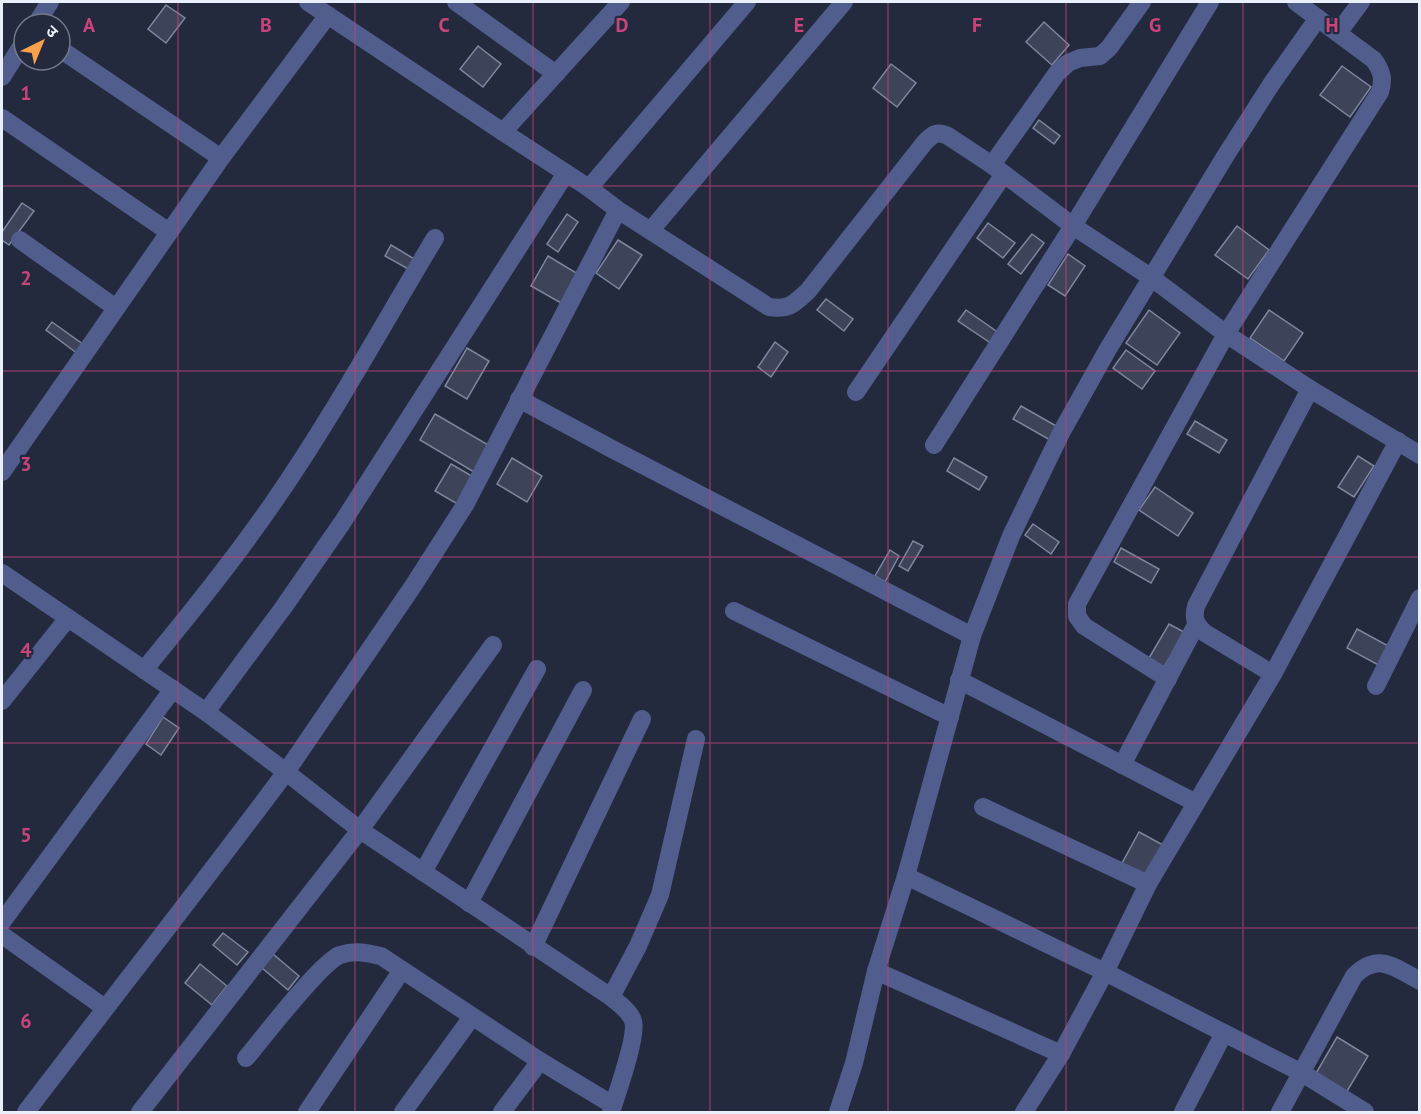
<svg xmlns="http://www.w3.org/2000/svg" width="1421" height="1114" viewBox="0 0 1421 1114" font-family="'PT Sans','Noto Sans Devanagari',sans-serif">
  <style>
    .building { fill: #3d4459; stroke: #7e869f; stroke-width: 1.5 }
    .lines { fill: none; stroke-linecap: round; stroke-linejoin: round }
    .street { stroke: #505d8d; stroke-width: 18 }
    .grid { fill: none; stroke: #ca437b; stroke-width: 1.5; stroke-opacity: 0.55 }
    .grid-label { font-size: 20px; text-anchor: middle; font-weight: bold; fill: #ca437b; stroke: #232a3e; stroke-width: 4.5; stroke-linejoin: round; paint-order: stroke }
  </style>
  <rect width="100%" height="100%" fill="#232a3e"/>
  <g class="building">
    <path d="M166,5L185,18L166,43L148,29Z"/>
    <path d="M1044,22L1069,45L1052,65L1026,42Z"/>
    <path d="M478,46L501,64L483,87L460,69Z"/>
    <path d="M891,64L916,83L897,107L873,88Z"/>
    <path d="M1342,66L1371,87L1350,117L1320,95Z"/>
    <path d="M1039,120L1060,136L1054,144L1033,128Z"/>
    <path d="M22,203L34,211L9,245L2,240V232Z"/>
    <path d="M567,214L578,222L558,252L547,244Z"/>
    <path d="M988,223L1015,243L1003,258L977,238Z"/>
    <path d="M1237,226L1269,250L1248,279L1215,255Z"/>
    <path d="M1032,234L1044,243L1021,274L1008,264Z"/>
    <path d="M618,240L642,255L619,289L596,273Z"/>
    <path d="M391,245L416,260L410,270L385,256Z"/>
    <path d="M1068,254L1085,266L1065,296L1048,285Z"/>
    <path d="M548,256L578,274L561,303L531,286Z"/>
    <path d="M826,299L853,319L844,331L817,310Z"/>
    <path d="M966,310L999,333L992,344L958,321Z"/>
    <path d="M1149,310L1180,333L1157,365L1126,343Z"/>
    <path d="M1269,310L1303,333L1284,361L1250,338Z"/>
    <path d="M52,322L84,345L78,354L46,330Z"/>
    <path d="M775,342L788,352L771,377L758,367Z"/>
    <path d="M467,348L489,361L467,399L445,386Z"/>
    <path d="M1126,350L1155,371L1142,389L1113,368Z"/>
    <path d="M1021,406L1058,427L1050,440L1013,419Z"/>
    <path d="M435,414L490,446L474,472L420,440Z"/>
    <path d="M1195,421L1227,440L1219,453L1187,434Z"/>
    <path d="M1358,456L1374,466L1354,497L1338,487Z"/>
    <path d="M512,458L542,476L527,502L497,484Z"/>
    <path d="M954,458L987,477L979,490L947,471Z"/>
    <path d="M451,464L477,479L461,506L435,491Z"/>
    <path d="M1155,487L1193,513L1178,536L1139,510Z"/>
    <path d="M1033,524L1059,542L1051,554L1025,535Z"/>
    <path d="M913,541L923,546L908,571L899,566Z"/>
    <path d="M1121,548L1159,569L1151,583L1114,562Z"/>
    <path d="M890,550L899,556L885,582L875,576Z"/>
    <path d="M1169,624L1184,632L1164,667L1149,658Z"/>
    <path d="M1357,629L1392,648L1382,667L1347,648Z"/>
    <path d="M163,717L179,728L161,755L146,744Z"/>
    <path d="M1139,832L1163,845L1146,878L1121,865Z"/>
    <path d="M223,933L248,952L237,965L213,945Z"/>
    <path d="M273,954L299,976L288,990L262,968Z"/>
    <path d="M200,964L227,986L212,1005L185,983Z"/>
    <path d="M1337,1037L1368,1056L1346,1093L1315,1075Z"/>
  </g>
  <g class="lines">
    <g class="street">
      <path d="M308,2L503,132"/>
      <path d="M456,2L556,74"/>
      <path d="M621,2L503,132L589,188L618,210L769,307C789,310 794,304 808,291L925,142C933,134 937,131 948,136L992,165L1073,226L1152,278L1226,334L1310,389L1420,455"/>
      <path d="M36,24L50,2"/>
      <path d="M1338,33L1361,2"/>
      <path d="M60,49L221,158"/>
      <path d="M2,77L24,42"/>
      <path d="M2,118L169,232"/>
      <path d="M992,165L1057,73L1068,63L1080,58L1100,56L1109,48L1142,2"/>
      <path d="M589,188L747,2"/>
      <path d="M651,230L844,2"/>
      <path d="M20,240L116,308"/>
      <path d="M856,392L1004,174"/>
      <path d="M519,399L612,449L972,636"/>
      <path d="M934,445L1073,226L1210,2"/>
      <path d="M2,472L221,158L328,15"/>
      <path d="M2,573L206,712L286,772C200,887 112,999 26,1112"/>
      <path d="M734,611L950,717"/>
      <path d="M144,670C189,615 233,561 273,503C332,418 382,326 435,238"/>
      <path d="M1273,674L1205,633C1195,624 1193,619 1196,606L1310,389"/>
      <path d="M1168,679L1084,626L1077,616V604L1226,334L1380,92C1384,78 1382,72 1374,60L1296,2"/>
      <path d="M959,680L1196,803"/>
      <path d="M1376,686L1420,598"/>
      <path d="M2,701L68,618"/>
      <path d="M206,712L283,608L342,523L566,173"/>
      <path d="M1122,765L1196,625"/>
      <path d="M983,807L1148,884"/>
      <path d="M423,872L537,669"/>
      <path d="M906,876L1105,972L1061,1054L1024,1112"/>
      <path d="M469,903L583,690"/>
      <path d="M2,922L173,689"/>
      <path d="M2,935L105,1008"/>
      <path d="M533,947L642,719"/>
      <path d="M876,971L1061,1054"/>
      <path d="M611,997L638,946L660,895L696,739"/>
      <path d="M246,1058C262,1039 321,962 340,955C356,950 365,953 381,956L540,1061L613,1105"/>
      <path d="M140,1112L360,830L493,645"/>
      <path d="M307,1112L402,970"/>
      <path d="M403,1112L472,1017"/>
      <path d="M502,1112L540,1061"/>
      <path d="M611,1112C616,1096 638,1035 633,1021C630,1011 619,1004 611,997L360,830L286,772L413,586L465,505L618,210"/>
      <path d="M838,1112L854,1063L876,971L906,876L972,636L1011,536L1062,431L1108,349L1226,155L1272,83L1318,18"/>
      <path d="M1183,1112L1224,1033"/>
      <path d="M1280,1112L1354,976C1378,952 1394,967 1420,981"/>
      <path d="M1365,1112L1302,1073L1105,972L1148,884L1273,674L1398,441"/>
    </g>
  </g>
  <path class="grid" d="M178,2V1112M355,2V1112M533,2V1112M710,2V1112M888,2V1112M1066,2V1112M1243,2V1112M2,186H1420M2,371H1420M2,557H1420M2,743H1420M2,928H1420"/>
  <g class="grid-label">
    <text x="89" y="32">A</text>
    <text x="266" y="32">B</text>
    <text x="444" y="32">C</text>
    <text x="622" y="32">D</text>
    <text x="799" y="32">E</text>
    <text x="977" y="32">F</text>
    <text x="1155" y="32">G</text>
    <text x="1332" y="32">H</text>
    <text x="26" y="100">1</text>
    <text x="26" y="285">2</text>
    <text x="26" y="471">3</text>
    <text x="26" y="657">4</text>
    <text x="26" y="842">5</text>
    <text x="26" y="1028">6</text>
  </g>
  <rect width="1421" height="1114" fill="none" stroke="#eaeffc" stroke-width="6"/>
  <g transform="translate(42 42) rotate(43)"><circle r="28" fill="#232a3e" stroke="#73798a" stroke-width="1.5"/>
  <path d="M0-4.5L10 22L0 15L-10 22Z" fill="#f9a04c"/>
  <text y="-9" font-size="16" font-weight="bold" text-anchor="middle" fill="#eaeffc">उ</text>
  </g>
</svg>
